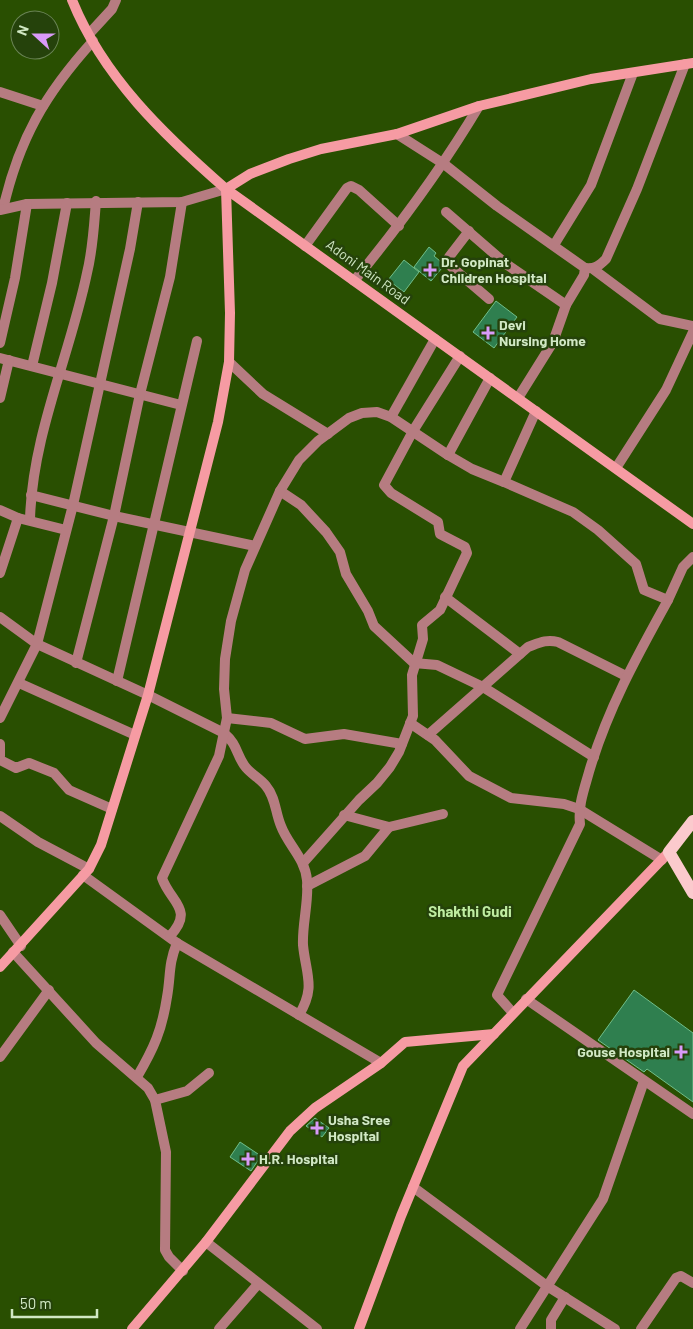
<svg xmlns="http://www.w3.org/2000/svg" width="693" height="1329" viewBox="0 0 693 1329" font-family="Barlow,sans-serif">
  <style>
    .building { fill: #2f7f4f; stroke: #70be8a }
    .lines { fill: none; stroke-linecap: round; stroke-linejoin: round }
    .street { stroke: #b67c81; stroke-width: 10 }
    .secondary { stroke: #f69ba3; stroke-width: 10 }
    .primary { stroke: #fbcacd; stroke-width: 12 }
    .poi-dot { fill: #d99af8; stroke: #25420b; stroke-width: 2 }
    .labels { text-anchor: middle; stroke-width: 5; stroke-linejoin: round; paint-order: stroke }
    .poi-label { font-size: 14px; font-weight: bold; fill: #d1e8c4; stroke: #25420b; text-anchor: start }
    .street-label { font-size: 14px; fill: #d1e8c4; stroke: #25420b }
    .neighbourhood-label { font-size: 15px; font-weight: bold; fill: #bfeda2; stroke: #25420b }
  </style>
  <rect width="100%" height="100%" fill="#294f01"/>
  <g class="building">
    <path d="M429,247L436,253L434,256L440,261L442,268L431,281L414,267Z"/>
    <path d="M404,260L419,272L404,292L388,280Z"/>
    <path d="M496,301L517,317L494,348L473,332Z"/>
    <path d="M634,990L693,1033V1102L647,1069L644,1072L598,1040Z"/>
    <path d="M315,1118L329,1128L322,1137L306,1126Z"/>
    <path d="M240,1142L261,1156L251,1171L230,1157Z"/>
  </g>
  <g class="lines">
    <g class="street">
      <path d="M89,34L112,9L116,0"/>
      <path d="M0,92L43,106"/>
      <path d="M397,134L444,164L497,206L585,268L584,275L566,305L553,342L518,398"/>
      <path d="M3,209C19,139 45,94 93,41"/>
      <path d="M0,210L27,204L182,202L226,189"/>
      <path d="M446,212L506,264L566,305"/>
      <path d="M469,231L449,257L447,263L489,299"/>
      <path d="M554,245L591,185L633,73"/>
      <path d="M305,246L347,188L351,186L359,190L399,226"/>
      <path d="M585,268C595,269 599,266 606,259L637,189L685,64"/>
      <path d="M593,269L660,319L693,326"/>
      <path d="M354,281C400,225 442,168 479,106"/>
      <path d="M0,343L15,278L27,204"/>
      <path d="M0,358L181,405"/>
      <path d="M229,362L263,394L328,434"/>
      <path d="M32,366L52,283L67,203"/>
      <path d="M0,398L9,360"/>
      <path d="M391,417L435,339"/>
      <path d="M448,455L490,378"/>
      <path d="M616,468L666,390L693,332"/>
      <path d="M504,482L573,512L598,530L636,564L644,590L668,600L683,567L693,557"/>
      <path d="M280,491L301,505L326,532L340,552L346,574L368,611L374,626L414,663L437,665L483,687L594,757"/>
      <path d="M31,495L114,516L255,546"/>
      <path d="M0,510L18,518L66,530"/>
      <path d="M30,520C32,435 70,355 87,273C93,249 94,225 96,201"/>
      <path d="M0,573L18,518"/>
      <path d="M445,597L520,654"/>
      <path d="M0,617L37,644L148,695L224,733C237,744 236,753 244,765C250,774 260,778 266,786C276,798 275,812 281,826C288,845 305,858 307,880C309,902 302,924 303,945C306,975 316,987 299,1015"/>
      <path d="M76,663L114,516L140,394L170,277L182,202"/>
      <path d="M117,681L197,341"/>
      <path d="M19,683L135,735"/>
      <path d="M0,718L37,644L73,505L130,249L138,202"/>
      <path d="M227,718L271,723L305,739L344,734L402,744"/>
      <path d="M410,723L435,740L469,776L511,798L564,804L579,809L662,860"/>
      <path d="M428,735L528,647C539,643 546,639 558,642L626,676"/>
      <path d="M0,744V756"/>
      <path d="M0,760L16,768L29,763L54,773L69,790L112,809"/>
      <path d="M344,815L389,827L443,814"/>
      <path d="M0,816L38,842L89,869"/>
      <path d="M303,863L359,800L377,783L390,767L399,752L413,716L412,675L423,639L422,625L440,610L467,553L465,547L440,534L438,522L391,493L384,485L413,431L460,356"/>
      <path d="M83,875L177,943L381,1063"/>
      <path d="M307,886L365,856L389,827"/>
      <path d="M0,915L21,946"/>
      <path d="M170,936C195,909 170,902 162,878L219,756L227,718L224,689L225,659L231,621L245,570L280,491L299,460L318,441L349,418L362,413L377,412L391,417L448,455L472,469L504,482L536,411"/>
      <path d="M13,952L96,1043L148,1088L155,1100L166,1152L165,1250L169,1257L183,1271"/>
      <path d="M526,999L693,1114"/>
      <path d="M513,1013L497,995L580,824C578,805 584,790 589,772C607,710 637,656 668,600"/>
      <path d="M0,1057L49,990"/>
      <path d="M137,1077C154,1048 162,1030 167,997C171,975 168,965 177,943"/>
      <path d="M155,1100L187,1091L209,1073"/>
      <path d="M413,1187L547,1286L615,1329"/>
      <path d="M206,1242L317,1329"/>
      <path d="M219,1329L258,1284"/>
      <path d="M520,1329L603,1199L644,1081"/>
      <path d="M551,1329V1320L565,1297"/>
      <path d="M641,1329L676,1278L681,1276L693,1283"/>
    </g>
    <g class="secondary">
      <path d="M72,0C103,77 164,135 226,189L693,524"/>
      <path d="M0,967L89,869L101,845L148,695L218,422L229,362L230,313L226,189L250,174L289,159L321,149L397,134L479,106L591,79L693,63"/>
      <path d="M132,1329L206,1242L290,1131L315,1108L381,1063L405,1042L494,1034"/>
      <path d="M359,1329L401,1216L463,1066L669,852"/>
    </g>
    <path class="primary" d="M693,821L669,852L693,893"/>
  </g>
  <g class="poi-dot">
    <path d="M427.5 262.5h5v5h5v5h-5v5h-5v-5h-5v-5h5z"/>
    <path d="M485.5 325.5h5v5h5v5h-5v5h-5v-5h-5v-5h5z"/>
    <path d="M678.5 1044.5h5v5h5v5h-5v5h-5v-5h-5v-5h5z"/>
    <path d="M314.5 1120.5h5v5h5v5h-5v5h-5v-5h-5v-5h5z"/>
    <path d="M245.5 1151.5h5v5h5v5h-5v5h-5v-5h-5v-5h5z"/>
  </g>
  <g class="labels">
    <g class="poi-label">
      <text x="441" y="267">Dr. Gopinat<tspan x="441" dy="16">Children Hospital</tspan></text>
      <text x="499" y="330">Devi<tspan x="499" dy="16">Nursing Home</tspan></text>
      <text x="670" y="1057" text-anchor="end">Gouse Hospital</text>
      <text x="328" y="1125">Usha Sree<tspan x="328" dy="16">Hospital</tspan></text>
      <text x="259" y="1164">H.R. Hospital</text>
    </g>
    <g class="street-label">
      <text transform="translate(368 272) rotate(36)" y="5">Adoni Main Road</text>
    </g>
    <g class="neighbourhood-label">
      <text x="470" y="917">Shakthi Gudi</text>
    </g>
  </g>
  <g transform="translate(35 35) rotate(291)"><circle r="24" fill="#25420b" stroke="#6a8455"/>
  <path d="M0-4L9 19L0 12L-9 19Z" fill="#d99af8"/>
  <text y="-8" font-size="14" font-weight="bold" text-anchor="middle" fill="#d1e8c4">N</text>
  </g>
  <path d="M12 1309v8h85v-8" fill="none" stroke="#d1e8c4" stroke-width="2.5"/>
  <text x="20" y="1309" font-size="15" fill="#d1e8c4" stroke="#25420b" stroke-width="4" paint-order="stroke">50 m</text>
</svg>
